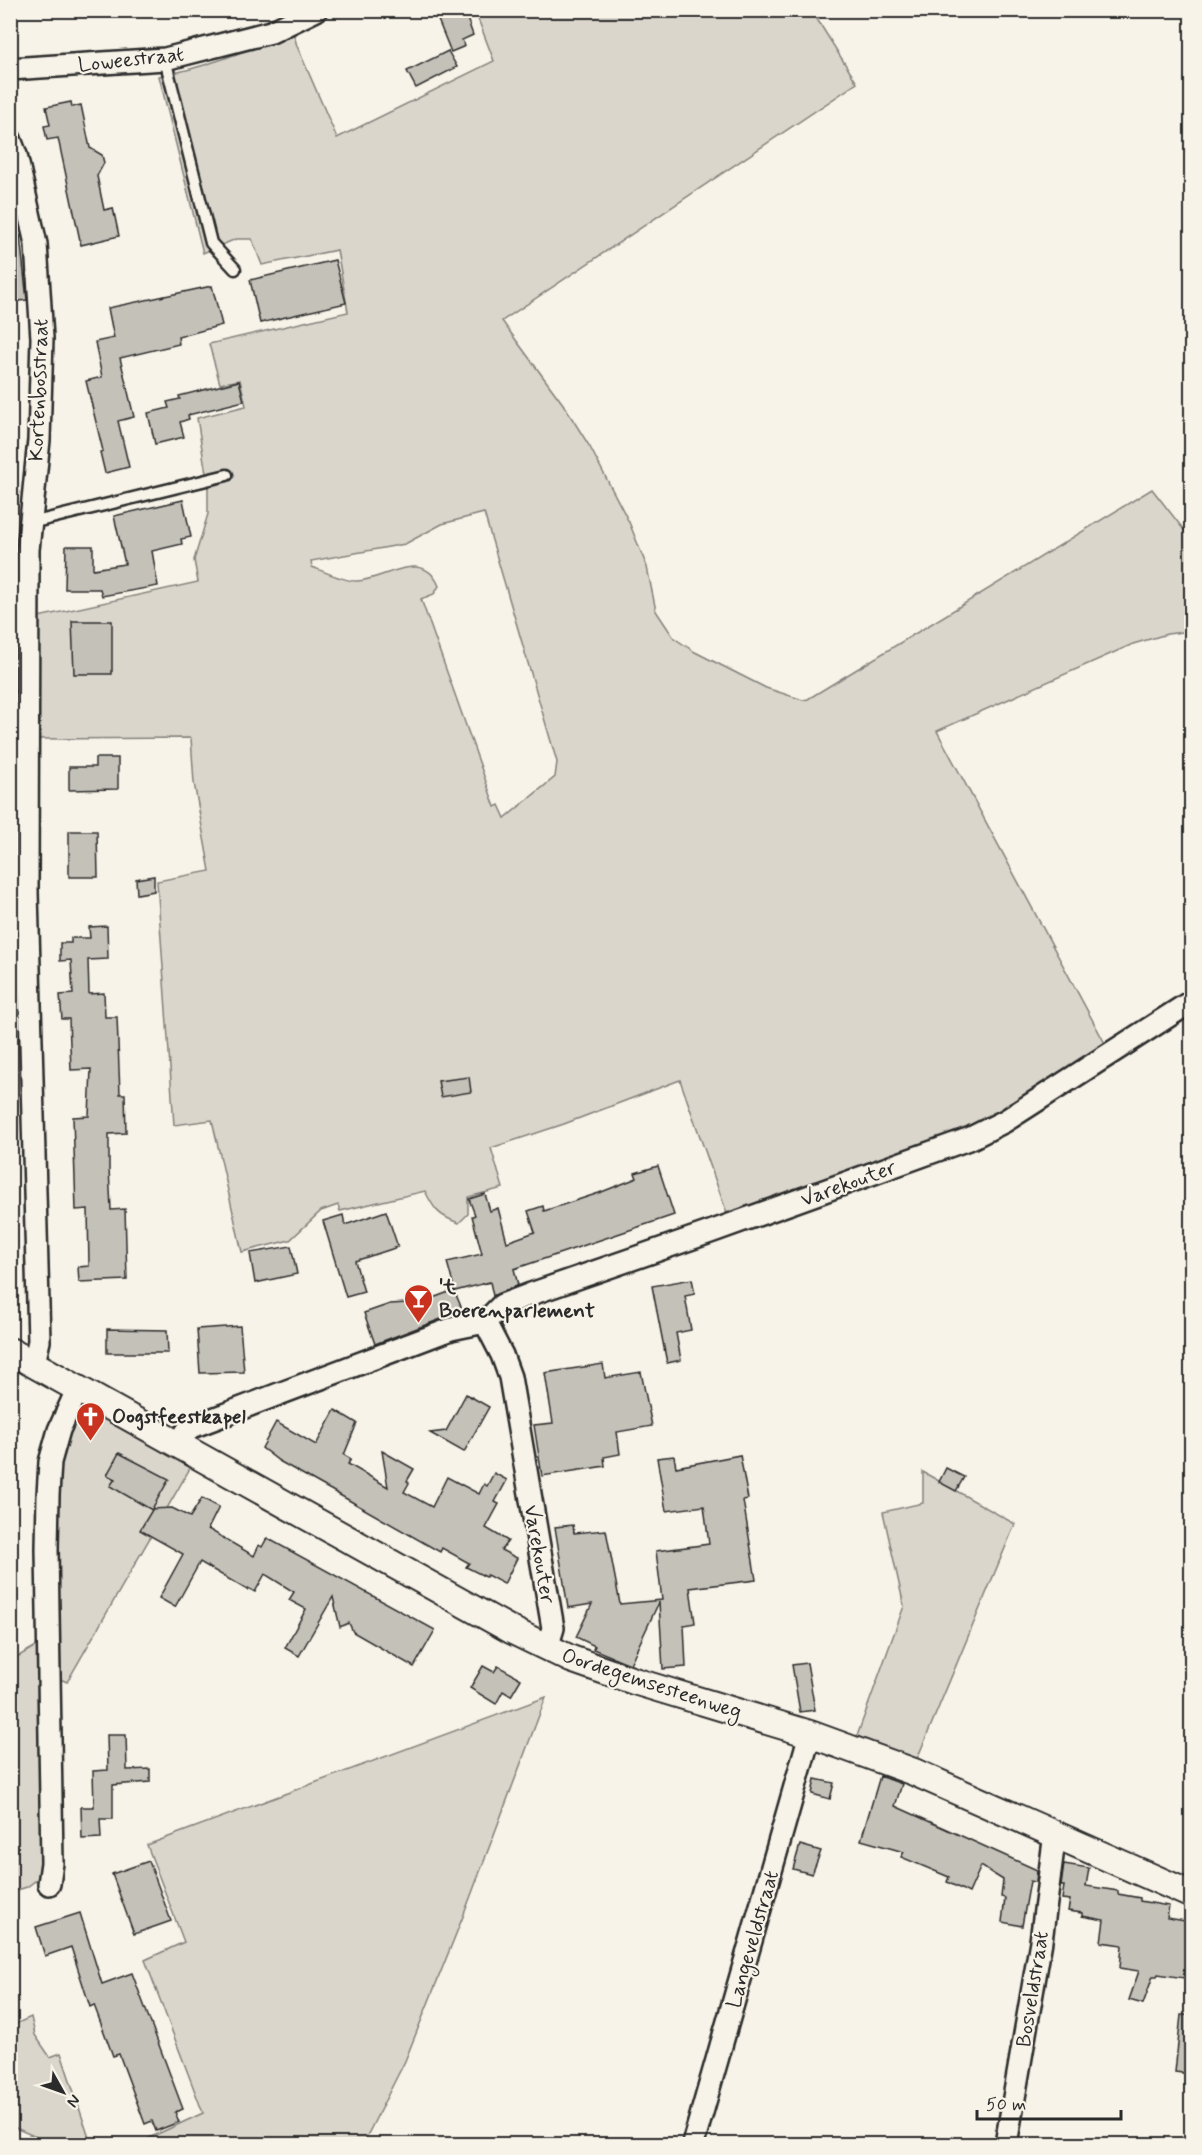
<svg xmlns="http://www.w3.org/2000/svg" width="1202" height="2155" viewBox="0 0 1202 2155" font-family="Mynerve,sans-serif">
  <style>
    .green { fill: #dad6cc; stroke: #82807c; stroke-width: 1.5; fill-rule: evenodd }
    .building { fill: #c4c1b9; stroke: #2b2b2b; stroke-width: 1.5 }
    .lines { fill: none; stroke-linecap: round; stroke-linejoin: round }
    .service-casing { stroke: #2b2b2b; stroke-width: 15 }
    .minor-casing { stroke: #2b2b2b; stroke-width: 26 }
    .tertiary-casing { stroke: #2b2b2b; stroke-width: 30 }
    .service { stroke: #f7f3e8; stroke-width: 10 }
    .minor { stroke: #f7f3e8; stroke-width: 21 }
    .tertiary { stroke: #f7f3e8; stroke-width: 26 }
    .labels { text-anchor: middle; stroke-width: 4.5; stroke-linejoin: round; paint-order: stroke }
    .street-label { font-size: 21px; fill: #2b2b2b; stroke: #f7f3e8 }
    .poi-label { font-size: 21px; font-weight: bold; fill: #2b2b2b; stroke: #f7f3e8; text-anchor: start }
  </style>
  <rect width="100%" height="100%" fill="#f7f3e8"/>
  <filter id="ink" filterUnits="userSpaceOnUse"><feTurbulence type="fractalNoise" baseFrequency=".0167" numOctaves="2"/><feDisplacementMap in="SourceGraphic" scale="12" xChannelSelector="R" yChannelSelector="G"/><feConvolveMatrix kernelMatrix="1 2 1 2 8 2 1 2 1" color-interpolation-filters="sRGB"/></filter>
  <g filter="url(#ink)">
    <g class="green">
      <path d="M475,11H812L857,83L502,321L563,404L590,447L629,522L647,567L656,611L674,638L695,652L766,688L803,700L808,699L1152,489L1191,539V631L1167,634L1133,644L937,731L1108,1049L981,1126L729,1219L680,1080L564,1124L491,1148L503,1188L468,1197V1214L459,1223C438,1216 434,1209 425,1191L340,1211L338,1205L321,1211L290,1240L242,1252L212,1120L174,1125L157,881L210,871L194,783L191,738L38,739V617L198,582L194,560L208,514V486L197,418L246,406L240,380L220,384L209,344L348,312L337,250L262,265L252,239H236L203,253L159,76C207,68 249,49 293,31L297,46L337,138L494,61ZM484,513L557,762L555,777L505,818L499,805L495,807L421,599L434,594L439,586C423,547 384,580 357,581C346,582 323,571 312,567L311,561L405,544L442,524Z"/>
      <path d="M10,190L22,235L11,239H10Z"/>
      <path d="M86,1406L193,1463L67,1682L53,1676L57,1479L68,1428L79,1407Z"/>
      <path d="M923,1472L1015,1524L917,1759L857,1736L904,1606L883,1512L923,1503Z"/>
      <path d="M43,1642L44,1854L40,1877L27,1887L11,1892L10,1661Z"/>
      <path d="M546,1697L464,1914L405,2061L363,2144H151L149,2138L203,2113L145,1960L184,1942L147,1845Z"/>
      <path d="M31,2017L35,2035L50,2057L61,2053L91,2144H52L11,2126V2026Z"/>
    </g>
    <g class="building">
      <path d="M434,10H464L473,35L462,40L465,46L451,52Z"/>
      <path d="M448,51L457,67L416,88L407,71Z"/>
      <path d="M71,102L72,107L81,105L90,148L102,155L104,163L97,176L104,210L113,208L119,236L81,245L58,138L47,140L44,126L50,125L46,107Z"/>
      <path d="M10,236H20L27,300L10,302Z"/>
      <path d="M335,260L346,303L260,323L250,280Z"/>
      <path d="M212,286L222,325L178,337L179,344L120,358L134,417L118,421L129,467L105,473L100,452L103,451L86,381L102,377L95,342L114,338L108,308Z"/>
      <path d="M239,381L244,401L188,415L189,419L180,422L184,437L155,444L148,413L169,408L167,402L180,399L179,396Z"/>
      <path d="M183,500L191,537L181,539L182,544L152,551L158,586L102,596L100,589H65L66,546H93V569L125,564L114,516Z"/>
      <path d="M72,621H112V674H74Z"/>
      <path d="M95,758H118V789L69,790V767H95Z"/>
      <path d="M69,831H97L98,877H69Z"/>
      <path d="M154,876V891L137,894L136,879Z"/>
      <path d="M107,926L108,959L88,960L89,994L104,993L105,1017H117L120,1094H125L126,1133L109,1134V1168L111,1210L125,1209L127,1280L79,1282L78,1267L89,1266L88,1209L76,1210L73,1117L89,1116L91,1069L71,1070L69,1019H62L60,995L73,994L71,960L60,961V943H71V938H90L89,927Z"/>
      <path d="M469,1077L471,1092L441,1097L438,1081Z"/>
      <path d="M658,1166L674,1215L514,1269L518,1285L493,1296L490,1282L455,1291L447,1262L482,1254L472,1216L475,1215L469,1199L485,1194L490,1211L498,1208L507,1242L535,1232L528,1211L543,1206L544,1211L599,1193L637,1178L635,1173Z"/>
      <path d="M386,1211L398,1247L355,1261L364,1292L346,1297L323,1221L343,1215L345,1225Z"/>
      <path d="M291,1246L297,1274L255,1283L250,1253Z"/>
      <path d="M692,1279L695,1294L685,1296L691,1330L676,1333L681,1360L667,1363L652,1286Z"/>
      <path d="M454,1290L462,1309L449,1316L375,1344L364,1313L390,1304L407,1303L409,1307Z"/>
      <path d="M240,1326L244,1372L200,1373L197,1329Z"/>
      <path d="M107,1329L167,1330L168,1353H107Z"/>
      <path d="M603,1364L605,1378L641,1372L652,1426L617,1432L620,1454L604,1457L605,1466L542,1476L534,1425L553,1423L545,1373Z"/>
      <path d="M466,1394L489,1407L464,1452L430,1433L446,1431Z"/>
      <path d="M335,1410L357,1423L344,1455L351,1459L348,1464L388,1487L382,1451L414,1469L407,1481L409,1483L404,1492L432,1507L447,1477L479,1494L484,1484L487,1486L494,1473L507,1480L495,1502L499,1504L486,1528L508,1541L501,1550L517,1558L504,1584L487,1575L486,1577L466,1567L469,1563L442,1548L440,1552L345,1498L279,1461L262,1448L276,1422L316,1445Z"/>
      <path d="M119,1453L169,1479L152,1509L172,1508L190,1517L202,1498L219,1507L208,1529L254,1556L259,1545L262,1547L267,1538L435,1630L414,1667L353,1632L349,1623L340,1627L333,1597L299,1656L285,1648L306,1609L289,1600L294,1592L265,1574L255,1592L248,1588L247,1590L200,1562L175,1607L159,1598L183,1554L140,1530L152,1510L110,1486L115,1479L107,1475Z"/>
      <path d="M740,1455L748,1499L743,1500L756,1580L690,1588L695,1623L684,1625L686,1667L663,1669L659,1602L630,1664L593,1649L595,1646L576,1637L592,1604L568,1608L555,1527L573,1525L574,1533L606,1530L620,1604L662,1600L656,1551L709,1544L704,1506L666,1511L657,1458L674,1456L676,1467Z"/>
      <path d="M946,1468L964,1477L956,1491L939,1482Z"/>
      <path d="M807,1663L815,1710L800,1712L792,1665Z"/>
      <path d="M483,1666L494,1672L498,1666L521,1679L511,1696L503,1691L496,1704L470,1688Z"/>
      <path d="M107,1735H126L127,1770L150,1769V1782L113,1785V1819H100L101,1838L82,1839L81,1807H94L93,1771L108,1770Z"/>
      <path d="M880,1776L902,1784L895,1806L1037,1870L1036,1882L1030,1881L1022,1926L1002,1922L1005,1898L1001,1897L1003,1880L981,1866L969,1893L947,1882L949,1877L901,1857L904,1852L861,1840Z"/>
      <path d="M815,1779L834,1783L830,1799L812,1794Z"/>
      <path d="M800,1845L821,1851L812,1874L793,1869Z"/>
      <path d="M149,1861L171,1921L134,1934L112,1874Z"/>
      <path d="M1064,1864L1089,1868L1086,1886L1118,1891V1894L1140,1898V1901L1169,1906L1167,1918L1191,1922V1979L1158,1974L1157,1976H1153L1143,2004L1129,2000L1139,1971L1120,1968L1122,1945L1101,1942L1104,1920L1082,1916V1913L1068,1911L1070,1900L1062,1899L1064,1886H1061Z"/>
      <path d="M80,1913L102,1984L132,1973L183,2109L175,2112L179,2122L156,2131L152,2121L145,2124L119,2054L113,2056L94,2005L90,2007L71,1947L45,1956L36,1927Z"/>
      <path d="M1181,2015H1191V2074L1175,2072Z"/>
    </g>
    <g class="lines">
      <defs>
        <g id="service">
          <path d="M165,59L211,243L235,269"/>
          <path d="M31,523L227,475"/>
        </g>
        <g id="minor">
          <path d="M10,69L165,59L271,32L316,10"/>
          <path d="M10,139L16,155L36,244L42,338L39,440L28,550L27,892L39,1341L34,1363"/>
          <path d="M485,1322L502,1355L510,1377L553,1628L547,1648"/>
          <path d="M178,1445L189,1428L451,1329L485,1322L502,1305L531,1294L713,1231L971,1138L1005,1121L1192,1001"/>
          <path d="M49,1884L52,1863L47,1549L48,1495L50,1462L59,1430L78,1388"/>
          <path d="M693,2144L810,1734"/>
          <path d="M1006,2144L1041,1941L1055,1833"/>
        </g>
        <path id="tertiary" d="M10,1351L511,1630L571,1659L634,1681L810,1734L914,1772L1192,1895"/>
      </defs>
      <use href="#service" class="service-casing"/>
      <use href="#minor" class="minor-casing"/>
      <use href="#tertiary" class="tertiary-casing"/>
      <use href="#service" class="service"/>
      <use href="#minor" class="minor"/>
      <use href="#tertiary" class="tertiary"/>
    </g>
  </g>
  <defs>
    <symbol id="bar-pin" viewBox="-11 -11 22 30"><path d="M0 17L-7.5 6A9.5 9.5 0 1 1 7.5 6Z" fill="#c8321e" stroke="#f7f3e8"/><path d="M-6-5H6L.8 .8V4.5H3.5V6h-7V4.5H-.8V.8Z" fill="#fff"/></symbol>
    <symbol id="church-pin" viewBox="-11 -11 22 30"><path d="M0 17L-7.5 6A9.5 9.5 0 1 1 7.5 6Z" fill="#c8321e" stroke="#f7f3e8"/><path d="M-1.2-6h2.4v3.5h3.3v2.4h-3.3V6h-2.4V-.1h-3.3v-2.4h3.3Z" fill="#fff"/></symbol>
  </defs>
  <g fill-rule="evenodd">
    <use href="#bar-pin" x="402" y="1282" width="33" height="45"/>
    <use href="#church-pin" x="74" y="1400" width="33" height="45"/>
  </g>
  <g class="labels">
    <g class="street-label">
      <text transform="translate(131 59) rotate(-6)" y="7">Loweestraat</text>
      <text transform="translate(38 390) rotate(-88)" y="7">Kortenbosstraat</text>
      <text transform="translate(848 1183) rotate(-20)" y="7">Varekouter</text>
      <text transform="translate(540 1554) rotate(80)" y="7">Varekouter</text>
      <text transform="translate(652 1683) rotate(18)" y="7">Oordegemsesteenweg</text>
      <text transform="translate(752 1939) rotate(-74)" y="7">Langeveldstraat</text>
      <text transform="translate(1032 1989) rotate(-81)" y="7">Bosveldstraat</text>
    </g>
    <g class="poi-label">
      <text x="439" y="1293">'t<tspan x="439" dy="24">Boerenparlement</tspan></text>
      <text x="112" y="1423">Oogstfeestkapel</text>
    </g>
  </g>
  <rect width="1202" height="2155" fill="none" stroke="#f7f3e8" stroke-width="36"/>
  <rect x="18" y="18" width="1166" height="2119" fill="none" stroke="#2b2b2b" stroke-width="2" filter="url(#ink)"/>
  <g transform="translate(63 2092) rotate(130)" stroke="#f7f3e8" stroke-width="4.5" paint-order="stroke">
  <path d="M0-4.5L10 22L0 15L-10 22Z" fill="#2b2b2b"/>
  <text y="-9" font-size="16" font-weight="bold" text-anchor="middle" fill="#2b2b2b">N</text>
  </g>
  <path d="M977 2110v9h144v-9" fill="none" stroke="#2b2b2b" stroke-width="3"/>
  <text x="986" y="2110" font-size="18" fill="#2b2b2b" stroke="#f7f3e8" stroke-width="4.5" paint-order="stroke">50 m</text>
</svg>
